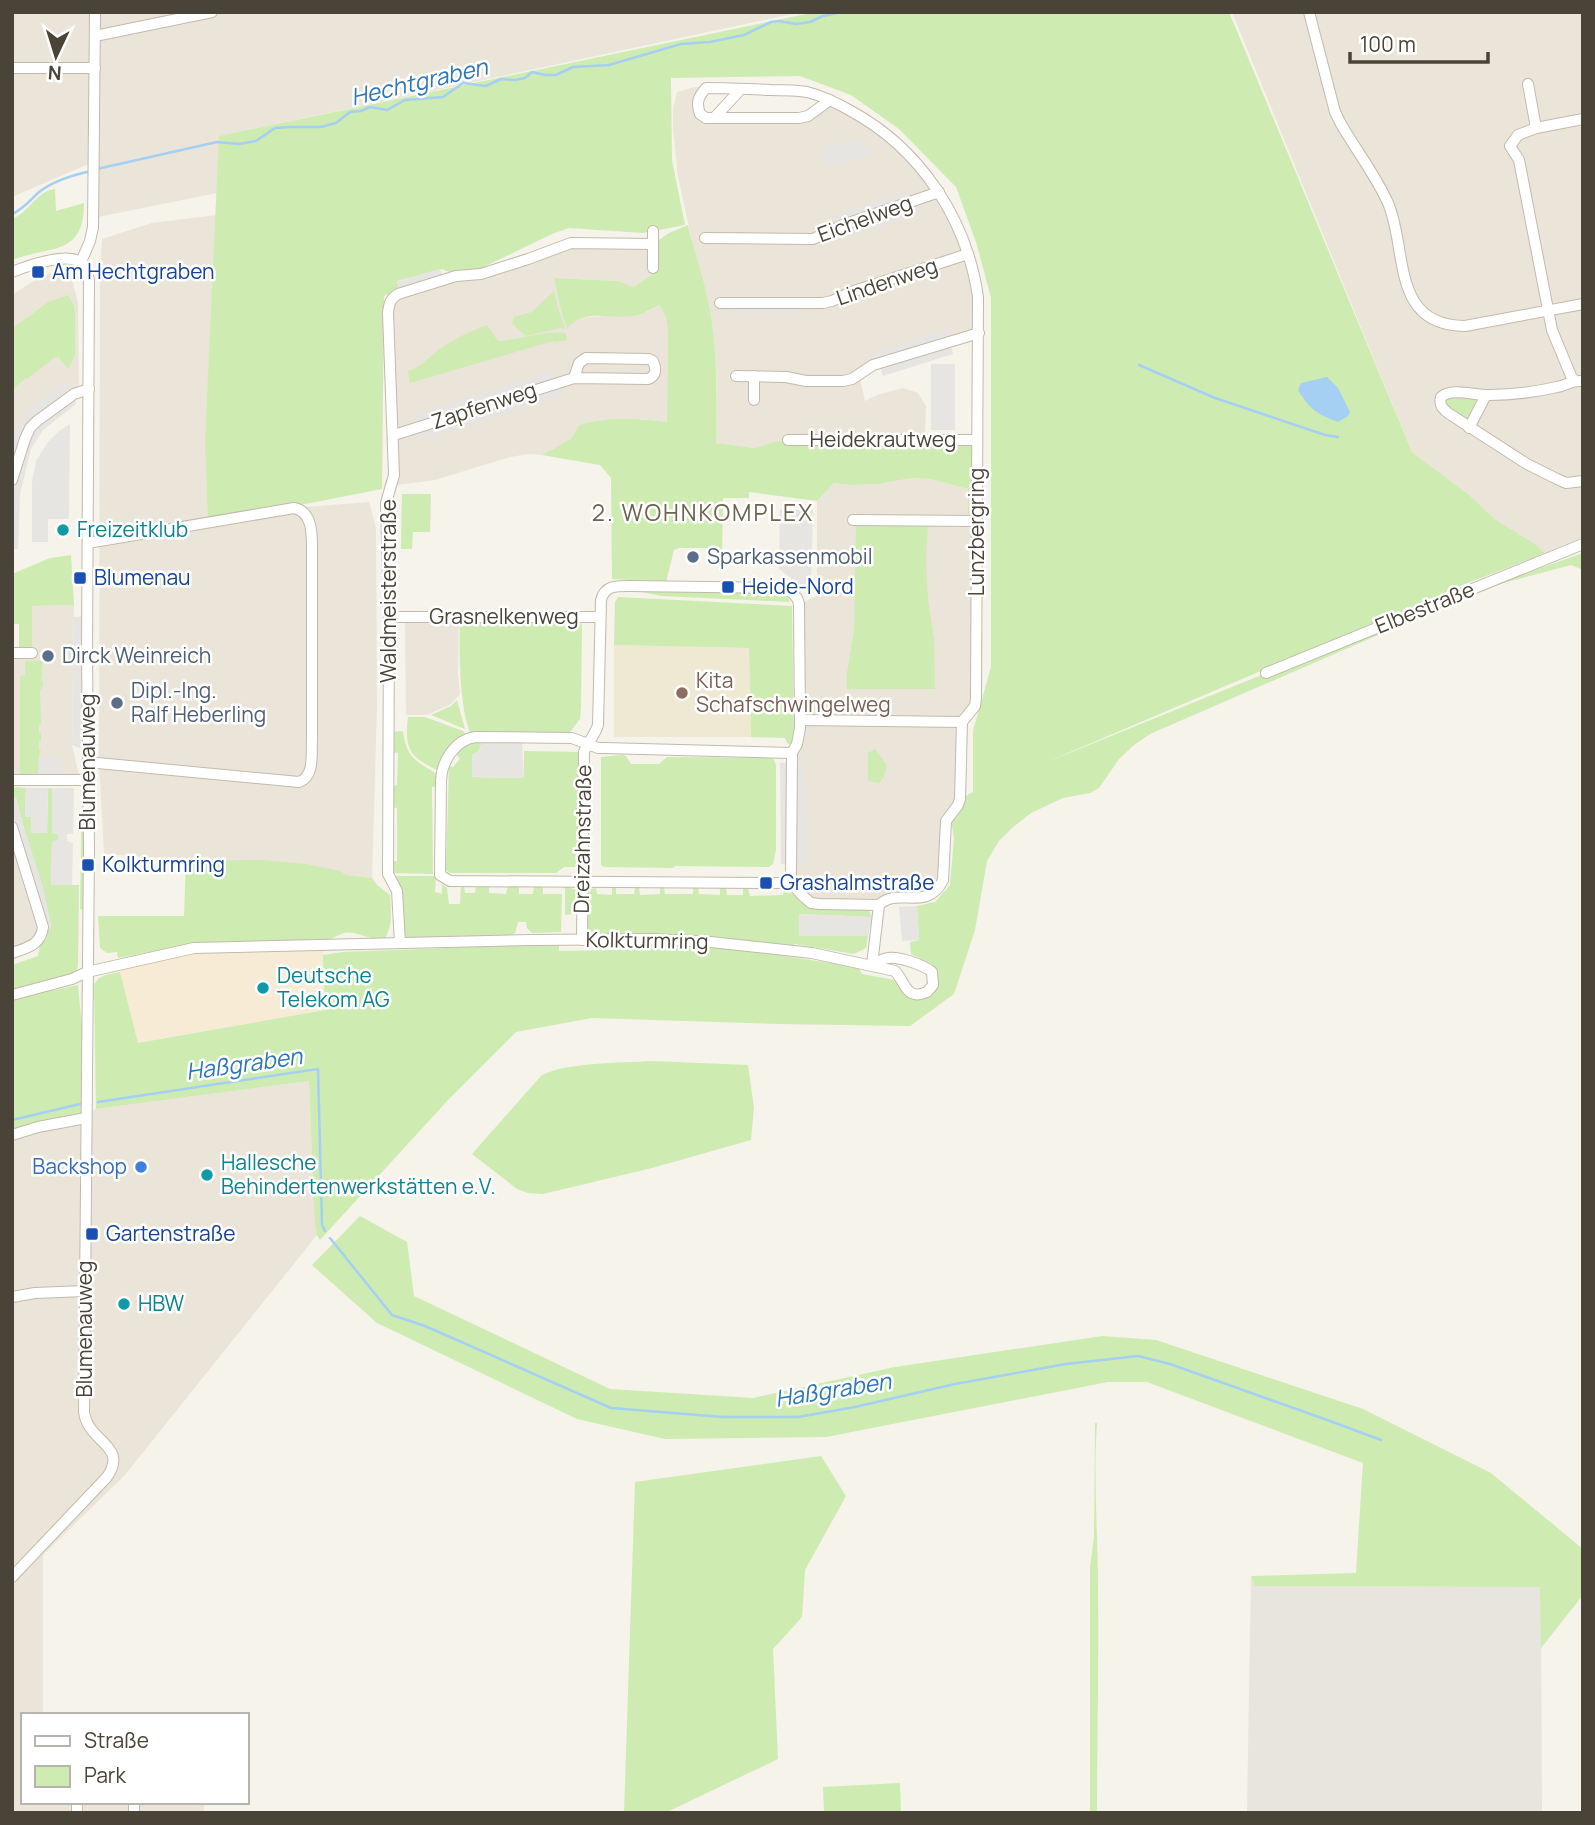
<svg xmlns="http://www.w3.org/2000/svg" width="1595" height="1825" viewBox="0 0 1595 1825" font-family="Manrope,sans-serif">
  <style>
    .residential { fill: #eae5d8 }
    .commercial { fill: #f7ebd5 }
    .industrial { fill: #e8e4de }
    .education { fill: #efe9d4 }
    .green { fill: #ceebb2 }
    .parking { fill: #e7e5e2 }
    .water { fill: #a5cff3 }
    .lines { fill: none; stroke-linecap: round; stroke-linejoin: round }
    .stream { stroke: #a5cff3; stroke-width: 2.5 }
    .minor-casing { stroke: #c2bbac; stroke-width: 12 }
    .minor { stroke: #fff; stroke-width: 10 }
    .transit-dot { fill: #1a4fb4; stroke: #fff; stroke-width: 2.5 }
    .culture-dot { fill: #0f9aa8; stroke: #fff; stroke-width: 2.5 }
    .service-dot { fill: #5c6f8a; stroke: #fff; stroke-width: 2.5 }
    .education-dot { fill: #8d6e63; stroke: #fff; stroke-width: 2.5 }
    .shop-dot { fill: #3f7fe0; stroke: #fff; stroke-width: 2.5 }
    .labels { text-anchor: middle; stroke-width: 5; stroke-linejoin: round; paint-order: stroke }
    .street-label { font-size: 21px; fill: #4a4438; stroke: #fff }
    .transit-label { font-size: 21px; fill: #164399; stroke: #fff; text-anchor: start }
    .culture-label { font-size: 21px; fill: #0d838f; stroke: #fff; text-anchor: start }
    .service-label { font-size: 21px; fill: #4e5e75; stroke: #fff; text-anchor: start }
    .education-label { font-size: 21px; fill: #785e54; stroke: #fff; text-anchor: start }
    .shop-label { font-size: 21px; fill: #366cbe; stroke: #fff; text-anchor: end }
    .water-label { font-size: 23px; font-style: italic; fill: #2c76bb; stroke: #fff }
    .neighbourhood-label { font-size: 23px; letter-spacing: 2px; fill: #6d634e; stroke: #fff }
  </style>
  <rect width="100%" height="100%" fill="#f5f3ea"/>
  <g class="residential">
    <path d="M12,12H802L220,136L217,193L93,218V162L12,197Z"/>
    <path d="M1232,12H1583V537L1545,553L1534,543L1496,520L1468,494L1412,452Z"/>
    <path d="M695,87L706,88L700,114L799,118L830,100L862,117L928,176L968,254L979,333L859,374L865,401L877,395L903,388L918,393L926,406L925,440L774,442L755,448L716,443L717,386L714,341L678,177L673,128V109L677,92Z"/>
    <path d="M216,215L205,442L294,508L369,502L376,528L377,707L372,878L288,868L104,854L99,763L100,279L102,239L152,223Z"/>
    <path d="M653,244L654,274L634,287L618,281L554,278L561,311L567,328L572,322L580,318L647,312L660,305L666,317L668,329L667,422L643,419L579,425L571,439L542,455L529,454L510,457L435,480L390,486L392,298L477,275L564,245Z"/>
    <path d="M58,271L75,273L72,280L78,302L79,392L37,421L12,480V295L38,278Z"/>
    <path d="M912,478L930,479L968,489V521H977L976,698L964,718L961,794L948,816L944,871L933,893L883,901L820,904L789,881L797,744L799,604L817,596V501L834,483L852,485L878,484Z"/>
    <path d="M74,605L72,745L80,780H12V653H32V606Z"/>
    <path d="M405,617H459L458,673L460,694L451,704L427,715H406Z"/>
    <path d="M12,827L42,934L12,952Z"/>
    <path d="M309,1081L317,1235L125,1475L43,1555V1715H23V1802H204V1813H12V1137L96,1109Z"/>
  </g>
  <path class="commercial" d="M323,946L325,1010L138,1043L118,966L195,949Z"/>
  <path class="industrial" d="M1251,1576L1256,1586L1541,1587L1542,1813H1247Z"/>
  <path class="education" d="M614,645L749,648L751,737H614Z"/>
  <g class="green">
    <path d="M816,12H1229L1412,452L1468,494L1496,520L1534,543L1545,553L1463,585L1042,764L1461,594V599L1150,734L1134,745L1119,759L1099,788L1090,793L1063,798L1031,813L1013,827L999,841L987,861L975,930L954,994L910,1026L779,1024L592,1018L516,1032L448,1100L320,1240L317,1235L315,1222L309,1081L96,1109L94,985C98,975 110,974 120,972L138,1043L325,1010L323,955L342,952L559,944V951L623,950L624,944L716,946L858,967L862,974L895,980L907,997L921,999L933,995L937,983L932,964L911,954L910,942L919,940L917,906L935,902L950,885L954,838L951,820L960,799L973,792V731L991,667V298L977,245L956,187L899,129L851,95L800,76L671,78L672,160L685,225L643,233L569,228L552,234L475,271L452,273L442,269L397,281L399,290L384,296L382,489L208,523L205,439L219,136Z"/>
    <path d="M55,189L56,211L84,203C84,257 50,245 12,260V219C30,212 35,192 55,189Z"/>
    <path d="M688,225C693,247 701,270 706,292C718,342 717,393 716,443L755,448L774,442L788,440H977V521H968V489L930,479L912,478L878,484L852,485L834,483L817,501L749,492V498H723L722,555H716V548H679L674,550L666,582L612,579L611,478L600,465L542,455L571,439L579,425C607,417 638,418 667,422L668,329L666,318L660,305C651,309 642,315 632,316C610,319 582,308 567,329L561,311L554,278L618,281L634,287L653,274V244L669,233Z"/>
    <path d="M554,291L557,305L565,329L560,328L526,336L512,324L514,317L532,312Z"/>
    <path d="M68,295L74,306L75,315V355L68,369L59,357L54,358L27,379L26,378L12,390V329L48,302Z"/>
    <path d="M487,325L498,341C520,340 544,330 566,333L567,340L554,342L553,341L410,383L408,371C422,367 429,356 441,348C456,338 470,331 487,325Z"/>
    <path d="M1448,397L1473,398L1477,402L1476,408L1469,419L1463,420L1444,403L1445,399Z"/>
    <path d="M402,494H431L430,532H413L412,549H401Z"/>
    <path d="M856,524L928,525L926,561L928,600L934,639L935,689H847V673L854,631Z"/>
    <path d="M1583,553V570L1571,565L1488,587Z"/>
    <path d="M71,555L74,605L32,606V653H19V624H12V574L50,558Z"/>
    <path d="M637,591L773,593C780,594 788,595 790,602L661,596Z"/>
    <path d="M618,597L792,606L794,738L792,746L787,743L785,738L751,737L749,648L614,645L615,602Z"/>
    <path d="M460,620L579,621L582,625L581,708L580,719L570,732H560V735L471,734C459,710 459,647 460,620Z"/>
    <path d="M25,661H43L41,681H43V686L40,691L41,724L39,725V733H41V741H39V750H41L39,756L38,777L20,775V676L25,675Z"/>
    <path d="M457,700L465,729L431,715L451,706Z"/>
    <path d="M408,717H425L463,731L467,735L439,771C410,757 404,750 408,717Z"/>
    <path d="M403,731C406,758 417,762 439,775L438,786L432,787L433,874L392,873V861H397V808L392,807V786L397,785L398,753L392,752V732Z"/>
    <path d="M475,741L482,742L479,751L472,755L473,777L524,778V751L580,752L578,867H564L556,873H450L446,870L449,766L453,767L460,759L455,753L467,743Z"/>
    <path d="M875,749L887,765L884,777L879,783L868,781V753Z"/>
    <path d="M622,755L626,756L631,764H659L667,757L773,758L776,765V850L773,864L769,867L675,866L673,868L604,867L601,865V757Z"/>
    <path d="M82,786L84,791L83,910L80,909Z"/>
    <path d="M15,787L26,788L25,816H32L47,833L48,788H52V833L58,834V841H52L51,885H79L78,965L76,972L64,977L12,991V965L38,956L40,944L46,939L48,930L50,929L16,798H12V791Z"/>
    <path d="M263,860L306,864L340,871L346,875L372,878L377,885L390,895C391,910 393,925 385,938C369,942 358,930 344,933C338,935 332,938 327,941L184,946L118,958L117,952L107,953L100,948L98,916H184L186,861Z"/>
    <path d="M393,876H436L435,892L442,894V884L447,888L449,904H460L461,886H464L465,893H475L476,885L489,886V893L506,894L508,886H519V894H533L534,886H543V894H562L561,932L532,933L527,928L526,922H518L515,933L508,939L411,940L403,936Z"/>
    <path d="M565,885L577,891L578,904L573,914L565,915Z"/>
    <path d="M612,887L616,888V894H634L635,887H639L640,895L660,894V887H664L665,894H693V887H698L699,894L720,895V888H726L727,895H743V888H748L750,896L783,895L784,889L814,907L825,909H865L869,911L872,917L799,914V936H868L866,948L854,954L795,944L786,947L593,936L588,931L587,927L586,894L590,889L596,888L597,894L612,895Z"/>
    <path d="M78,985L84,1048L81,1114L12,1132V999Z"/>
    <path d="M652,1061L748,1065L754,1108L751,1140L652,1168L543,1194L528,1193L517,1189L472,1154L541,1076C563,1062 624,1063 652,1061Z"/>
    <path d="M360,1216L407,1242L414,1296L610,1389L753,1398L895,1367L1102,1336L1156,1340L1363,1409L1491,1473L1583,1549V1595L1541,1648L1540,1587L1255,1586L1251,1576L1356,1573L1363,1463L1147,1382H1108L826,1437L665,1439L577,1419L377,1323L312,1265Z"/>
    <path d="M1095,1423H1097C1093,1478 1098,1533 1098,1588C1099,1663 1097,1738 1097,1813H1090V1567L1094,1537Z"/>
    <path d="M821,1456L846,1496L805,1570L802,1617L773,1649L778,1759L665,1813H624L635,1482Z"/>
    <path d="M900,1783L901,1813H824L823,1787Z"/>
  </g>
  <g class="parking">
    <path d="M852,138L866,146L874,154L826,168L821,149Z"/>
    <path d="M910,191L918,215L848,237L845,228L837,230L832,215Z"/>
    <path d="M440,269L442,276L399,290L397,281Z"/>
    <path d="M731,306L801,307V314L731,313Z"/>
    <path d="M947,329L953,354L883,376L880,367L874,369L869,354Z"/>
    <rect x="931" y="364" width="24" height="66"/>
    <path d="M552,370L563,396L418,441L413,429L419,427L415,415Z"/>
    <path d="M65,381L74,394L76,404L43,430L31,449L20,494L18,549H12V434L29,410L47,394Z"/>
    <path d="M70,424L69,519H48V542H32V482L36,461L48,442L59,431Z"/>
    <path d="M780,509L813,510L811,585L791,584V578L779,569Z"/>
    <path d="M87,616V751L72,745L74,617Z"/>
    <path d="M482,742H522L524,778L472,777V755L479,751Z"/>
    <path d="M39,756L61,757V777H38Z"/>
    <path d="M804,762L806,864H781L780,763Z"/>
    <path d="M26,788H48L47,833H31V817H25Z"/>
    <path d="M52,788H74L73,834H67V841L73,843L72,885H51L52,841L58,840V834L52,833Z"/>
    <path d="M16,797L24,828L43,887L51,924L50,930H48L12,812V798Z"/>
    <path d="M917,906L919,940L902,941L899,907Z"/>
    <path d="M799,914L872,917L868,936H799Z"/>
  </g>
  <path class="water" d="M1327,377L1338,388L1350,412L1348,416L1338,422C1316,414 1310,409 1298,390L1301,383Z"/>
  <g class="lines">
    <g class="stream">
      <path d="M97,169L217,142L239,144L256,141L275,128L290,127H321L336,123L350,112L361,111L370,107L387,110L405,100L443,97L463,83L486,86L501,79L515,80L525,78L532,72L545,75H556L573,67L609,65L681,44L710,42L744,35L771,22L779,21L796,24L810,22L823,16L842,12"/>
      <path d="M12,214C25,208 29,201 38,193C52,181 73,175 91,171"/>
      <path d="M1139,365L1215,398L1325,435L1338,437"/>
      <path d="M98,1102L318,1069L322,1225L325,1231"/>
      <path d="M12,1120L80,1104"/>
      <path d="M330,1238L392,1315L425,1326L611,1408L723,1417H798L855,1407L955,1384L1066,1364L1138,1356L1170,1364L1330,1421L1381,1440"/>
    </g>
    <defs>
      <g id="minor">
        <path d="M1309,12L1335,112L1341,124C1356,150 1376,176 1388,203C1408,249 1390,326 1465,326L1583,304"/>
        <path d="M95,36L212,12"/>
        <path d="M12,68H95"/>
        <path d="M1528,84L1536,128"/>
        <path d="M830,100L808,116L799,118H706L700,114C696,103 698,97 706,88C727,88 749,89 770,90C782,90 795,90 807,92C823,96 837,103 851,111C921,149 967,220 978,297L976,698L975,706L962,722L960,799L958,805L946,821L943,880C927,913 898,886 879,905L872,965"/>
        <path d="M714,118L741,89"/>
        <path d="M705,238L813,239L843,225L939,192"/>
        <path d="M653,244V268"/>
        <path d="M81,262L90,241L93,227L95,12"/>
        <path d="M12,272C27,266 64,253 78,261C85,265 88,273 89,280L87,653L89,849L84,1412C88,1443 129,1445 107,1477L12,1577"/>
        <path d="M720,303H823L832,301L854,291L968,254"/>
        <path d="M736,376L786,377L806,381H843L852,379L873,365L979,333"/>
        <path d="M754,376V400"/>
        <path d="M1574,380L1571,376L1552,330L1519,160L1510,146L1518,135L1536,128L1583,119"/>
        <path d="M1583,381C1569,380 1569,385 1557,387C1535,392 1512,395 1490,395C1475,396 1453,387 1441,397C1439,405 1442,408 1448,413L1527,464L1557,479L1566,483L1583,481"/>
        <path d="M1469,428L1486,395"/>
        <path d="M394,435L574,378L648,379C657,376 656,368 653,361L649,359L586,358L579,363L574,378"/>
        <path d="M788,440H977"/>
        <path d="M12,480L25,439L30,428L37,421L74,394L89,389"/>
        <path d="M853,520L977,521"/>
        <path d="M389,617H599"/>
        <path d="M12,653H32"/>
        <path d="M1266,673L1583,544"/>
        <path d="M800,720L962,722"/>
        <path d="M87,762L299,782C315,776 311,755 312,740V546C312,531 311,511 294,508L88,543"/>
        <path d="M12,780H88"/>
        <path d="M12,827L43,927C41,945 27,948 12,953"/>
        <path d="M789,881L784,883H766L450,881L440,875L441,780C442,761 455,740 475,737L572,738L598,748H604L792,753"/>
        <path d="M789,881L804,897L811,903L820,904L879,905"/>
        <path d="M582,940L584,752C588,742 595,735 598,725L601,600C605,585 617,586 630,586L779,588C788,590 797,593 799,604L800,728L797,744L792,753L791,877L789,881"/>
        <path d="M400,943L397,891L388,874L389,617L386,503L394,475L388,313C389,304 390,299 398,294L456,276L481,274L528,259L571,243L653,244V231"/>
        <path d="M12,995L72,979L87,972L194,948L532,940L653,939L711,942L812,953L895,971C906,983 906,1001 927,992L933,985L932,972C924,965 898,956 888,958C882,959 877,962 872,965"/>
        <path d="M12,1135L38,1127L86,1118"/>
        <path d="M12,1297L35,1293L85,1291"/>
        <path d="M77,1813V1802"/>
        <path d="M134,1813V1802"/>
      </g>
    </defs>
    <use href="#minor" class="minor-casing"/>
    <use href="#minor" class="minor"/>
  </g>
  <g class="transit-dot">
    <rect x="31" y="265" width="14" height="14" rx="3.5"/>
    <rect x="73" y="571" width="14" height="14" rx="3.5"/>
    <rect x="721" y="580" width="14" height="14" rx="3.5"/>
    <rect x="81" y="858" width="14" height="14" rx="3.5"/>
    <rect x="759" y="876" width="14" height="14" rx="3.5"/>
    <rect x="85" y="1227" width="14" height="14" rx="3.5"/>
  </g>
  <g class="culture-dot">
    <circle cx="63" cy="530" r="7"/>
    <circle cx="263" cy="988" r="7"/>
    <circle cx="207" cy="1175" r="7"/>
    <circle cx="124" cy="1304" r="7"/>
  </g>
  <g class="service-dot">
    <circle cx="693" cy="557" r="7"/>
    <circle cx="48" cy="656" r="7"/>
    <circle cx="117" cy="703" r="7"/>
  </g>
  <circle class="education-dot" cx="682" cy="693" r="7"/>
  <circle class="shop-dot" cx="141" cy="1167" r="7"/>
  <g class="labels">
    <g class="street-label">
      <text transform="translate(865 219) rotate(-20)" y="7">Eichelweg</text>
      <text transform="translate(887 282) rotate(-19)" y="7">Lindenweg</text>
      <text transform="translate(484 406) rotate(-18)" y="7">Zapfenweg</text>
      <text x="883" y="447">Heidekrautweg</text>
      <text transform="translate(977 532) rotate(-90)" y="7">Lunzbergring</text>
      <text transform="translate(389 591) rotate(-90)" y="7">Waldmeisterstraße</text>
      <text transform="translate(1425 608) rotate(-22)" y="7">Elbestraße</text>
      <text x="504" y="624">Grasnelkenweg</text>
      <text transform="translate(88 762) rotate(-90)" y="7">Blumenauweg</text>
      <text transform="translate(583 839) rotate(-89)" y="7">Dreizahnstraße</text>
      <text transform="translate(647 941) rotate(1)" y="7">Kolkturmring</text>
      <text transform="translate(85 1329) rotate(-90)" y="7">Blumenauweg</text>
    </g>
    <g class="transit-label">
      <text x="52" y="279">Am Hechtgraben</text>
      <text x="94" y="585">Blumenau</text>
      <text x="742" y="594">Heide-Nord</text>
      <text x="102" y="872">Kolkturmring</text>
      <text x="780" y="890">Grashalmstraße</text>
      <text x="106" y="1241">Gartenstraße</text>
    </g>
    <g class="culture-label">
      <text x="77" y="537">Freizeitklub</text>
      <text x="277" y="983">Deutsche<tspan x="277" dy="24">Telekom AG</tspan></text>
      <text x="221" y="1170">Hallesche<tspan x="221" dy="24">Behindertenwerkstätten e.V.</tspan></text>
      <text x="138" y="1311">HBW</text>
    </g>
    <g class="service-label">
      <text x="707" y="564">Sparkassenmobil</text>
      <text x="62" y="663">Dirck Weinreich</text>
      <text x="131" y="698">Dipl.-Ing.<tspan x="131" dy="24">Ralf Heberling</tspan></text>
    </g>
    <g class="education-label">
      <text x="696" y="688">Kita<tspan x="696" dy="24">Schafschwingelweg</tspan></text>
    </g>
    <g class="shop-label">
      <text x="127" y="1174">Backshop</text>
    </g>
    <g class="water-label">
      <text transform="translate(419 82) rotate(-13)" y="8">Hechtgraben</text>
      <text transform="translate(244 1064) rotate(-8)" y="8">Haßgraben</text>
      <text transform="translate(833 1390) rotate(-9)" y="8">Haßgraben</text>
    </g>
    <g class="neighbourhood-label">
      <text x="703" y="521">2. WOHNKOMPLEX</text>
    </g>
  </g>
  <rect width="1595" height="1825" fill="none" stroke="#4a4438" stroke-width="28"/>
  <rect x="21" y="1713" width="228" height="91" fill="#ffffff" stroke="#b7b4af" stroke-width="2"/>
  <rect x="35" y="1736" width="35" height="10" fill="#ffffff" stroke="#b7b4af" stroke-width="2"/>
  <text x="84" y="1748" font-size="21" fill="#4a4438">Straße</text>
  <rect x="35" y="1766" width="35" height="21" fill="#ceebb2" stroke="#b7b4af" stroke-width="2"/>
  <text x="84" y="1783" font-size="21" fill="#4a4438">Park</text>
  <g transform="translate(56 56) rotate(184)" stroke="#ffffff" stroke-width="5" paint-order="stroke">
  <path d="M0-5L12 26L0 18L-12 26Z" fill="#4a4438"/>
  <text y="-10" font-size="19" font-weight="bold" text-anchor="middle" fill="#4a4438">N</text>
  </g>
  <path d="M1350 52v10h138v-10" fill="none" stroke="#4a4438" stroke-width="3.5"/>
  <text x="1360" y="52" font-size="21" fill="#4a4438" stroke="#ffffff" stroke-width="5" paint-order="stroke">100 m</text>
</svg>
